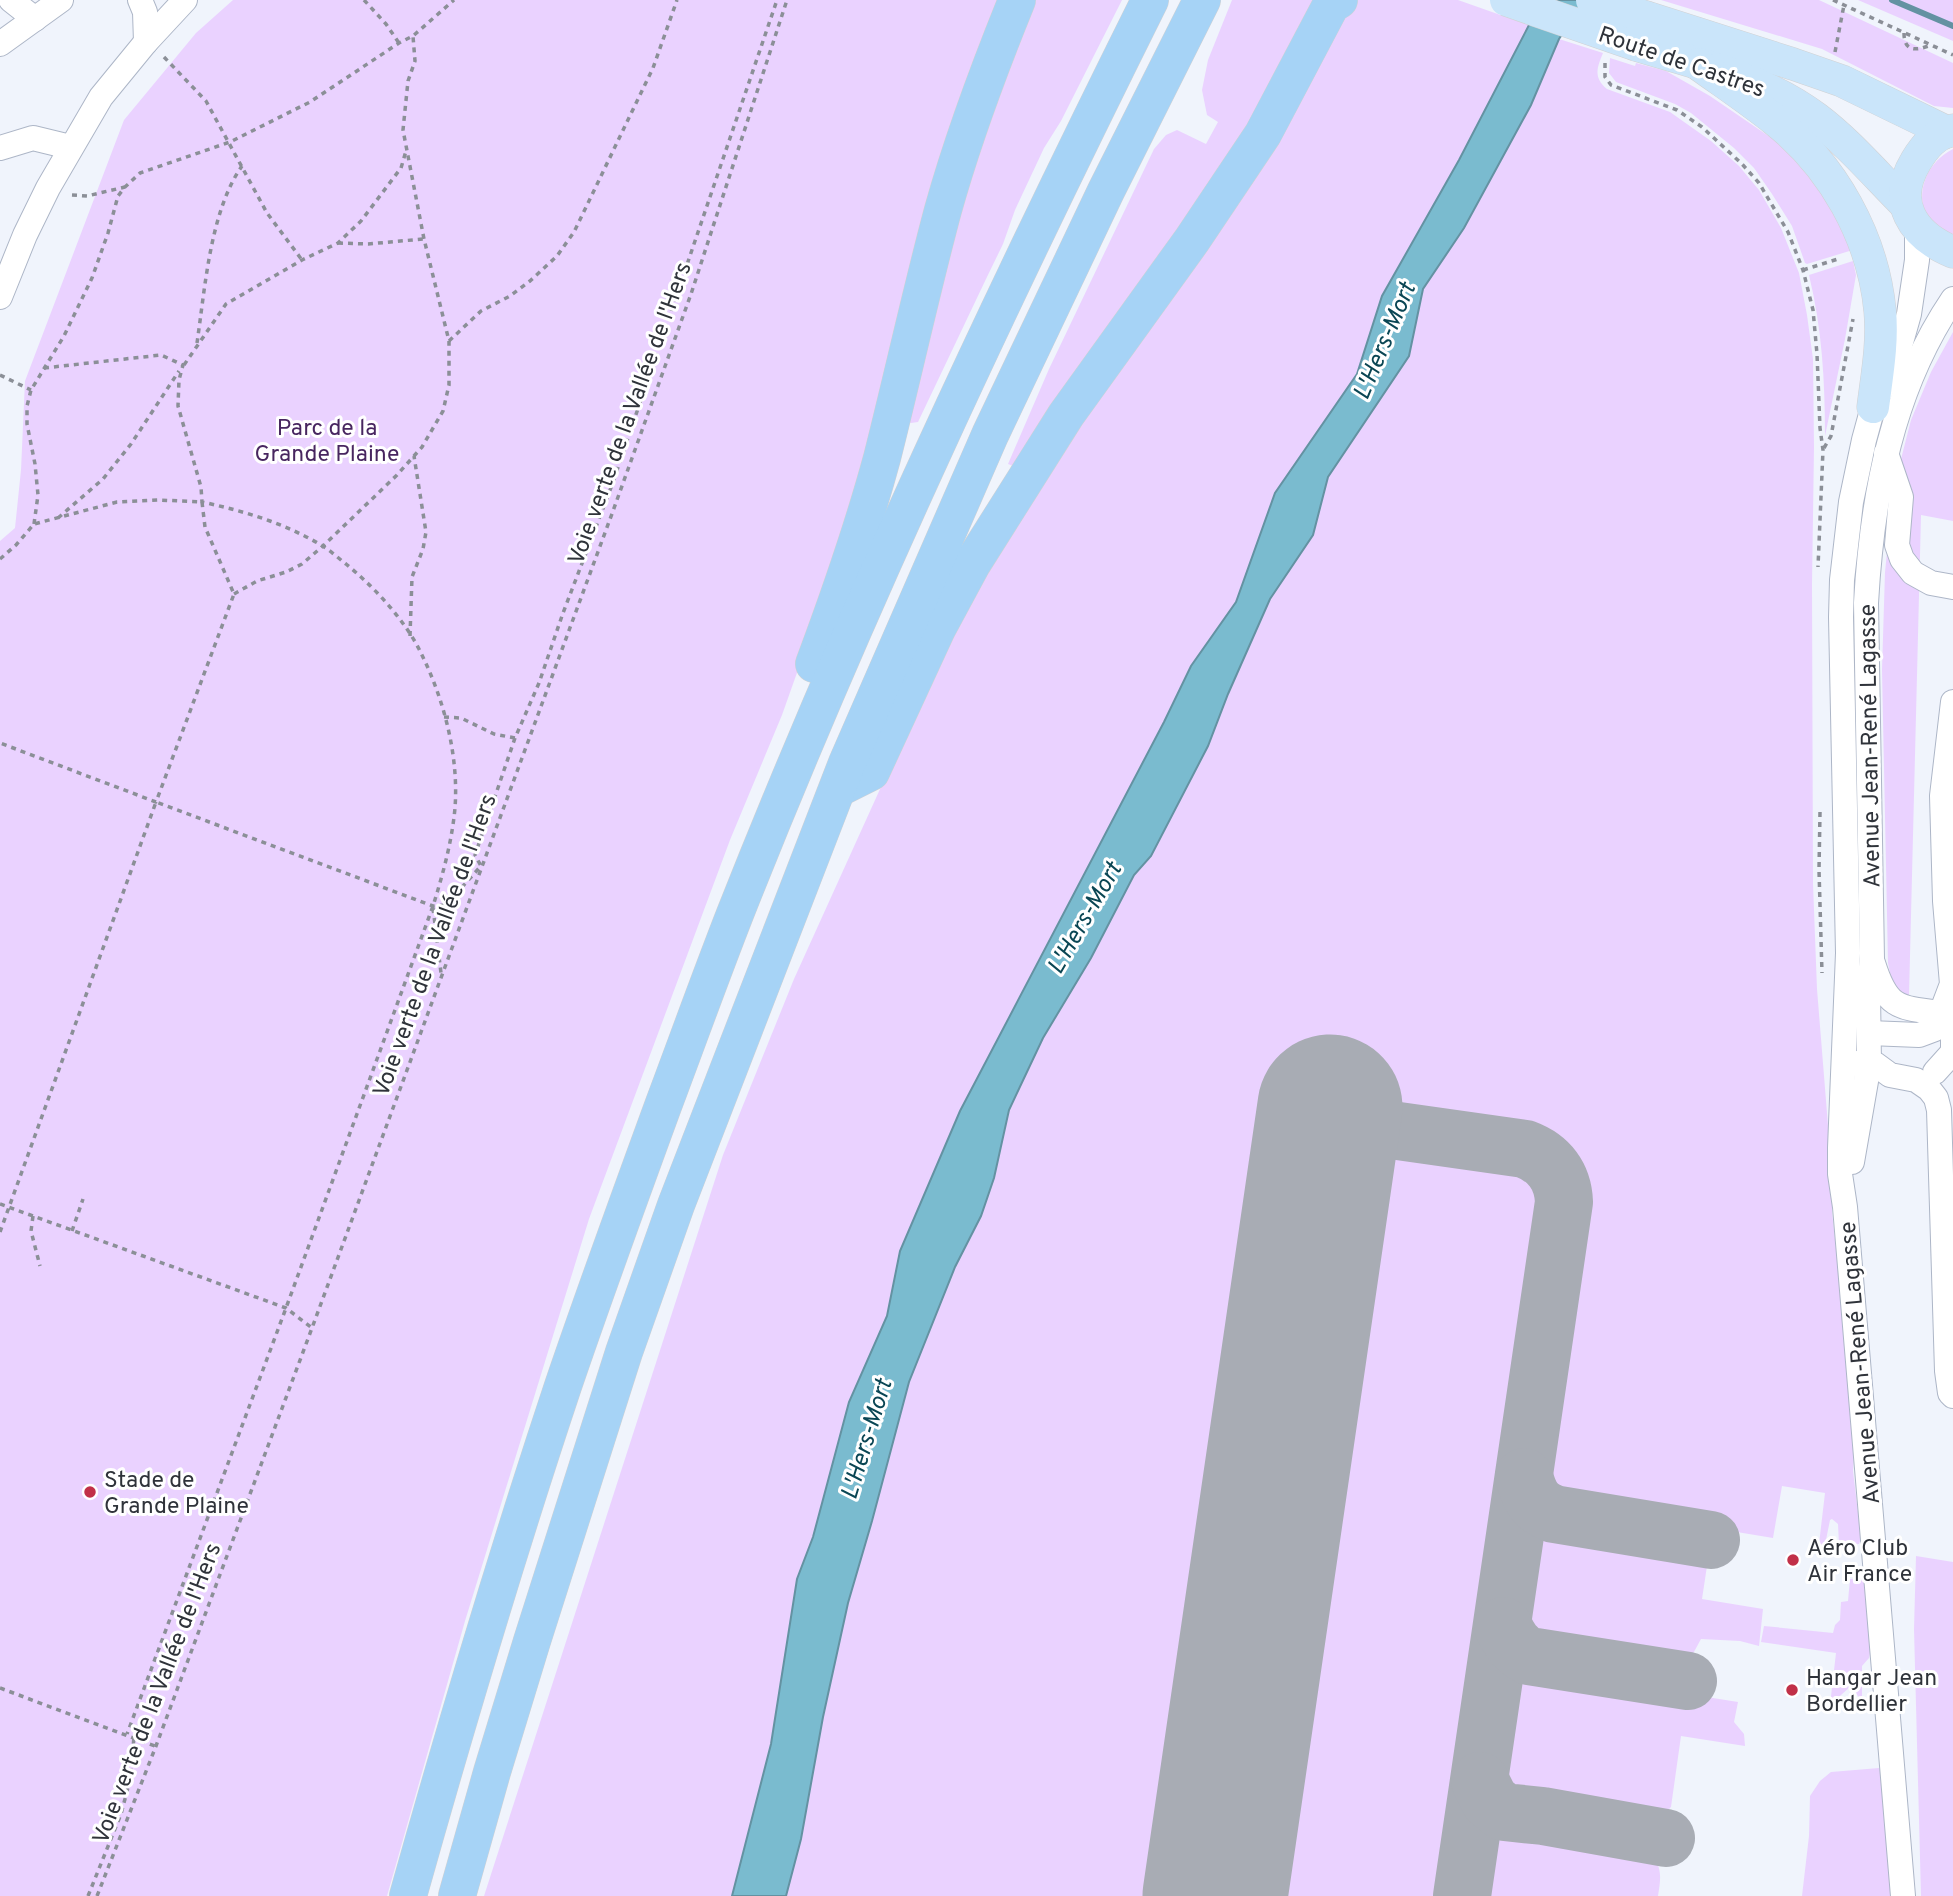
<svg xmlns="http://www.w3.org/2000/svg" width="1953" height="1896" viewBox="0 0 1953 1896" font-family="Overpass,sans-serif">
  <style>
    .green { fill: #ead2ff }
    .water { fill: #7abbcf; stroke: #6492a2; stroke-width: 2 }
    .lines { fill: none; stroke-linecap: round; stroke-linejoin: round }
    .stream { stroke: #6492a2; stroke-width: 6 }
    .taxiway { stroke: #a8acb4; stroke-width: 58 }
    .runway { stroke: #a8acb4; stroke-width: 145 }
    .minor-casing { stroke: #adb6c7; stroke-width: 26 }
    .major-casing { stroke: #d1d2d4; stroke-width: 33 }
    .highway-casing { stroke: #d1d2d4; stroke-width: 38 }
    .path { stroke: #8b8f97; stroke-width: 3.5; stroke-dasharray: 5 5; stroke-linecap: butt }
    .minor { stroke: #fff; stroke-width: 24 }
    .major { stroke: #cae5fa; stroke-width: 32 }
    .highway { stroke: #a6d3f6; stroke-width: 37 }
    .major-bridge-casing { stroke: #d1d2d4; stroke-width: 33; stroke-linecap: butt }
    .major-bridge { stroke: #cae5fa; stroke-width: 32 }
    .poi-dot { fill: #c13048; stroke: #fff; stroke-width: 2.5 }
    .labels { text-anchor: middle; stroke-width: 6; stroke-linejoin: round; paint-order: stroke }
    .street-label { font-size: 23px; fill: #2f333a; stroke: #fff }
    .park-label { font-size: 23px; fill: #482660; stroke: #fff }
    .poi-label { font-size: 23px; fill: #2f333a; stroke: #fff; text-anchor: start }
    .water-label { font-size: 24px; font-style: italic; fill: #0a4654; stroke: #fff }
  </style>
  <rect width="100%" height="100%" fill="#f0f4fc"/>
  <g class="green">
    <path d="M233,0H999L859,498L782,715L730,840L589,1219L465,1621L387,1896H0V541L15,528L21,470L25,381L124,120L196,33Z"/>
    <path d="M1032,0H1122L1061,121L1044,148L1015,210L1003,244L986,279L918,422L911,423L904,420L949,235Z"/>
    <path d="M1232,0H1313L1254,114L1230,155L1013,466L1008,464L1049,369L1154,149L1166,135L1177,130L1206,144L1218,122L1207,115L1202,90L1208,60Z"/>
    <path d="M1358,0H1458L1529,25L1459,160L1382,296L1357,374L1275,493L1236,602L1191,666L1164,722L960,1111L900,1251L887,1316L849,1402L813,1537L797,1579L771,1744L732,1896H484L723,1155L794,979L943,650L975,589L1335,29Z"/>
    <path d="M1661,0H1819L1953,63V108L1934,106L1822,49Z"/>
    <path d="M1859,0H1953V41L1858,0Z"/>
    <path d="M1559,39L1603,53C1597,68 1593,77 1607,89L1670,112L1711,141L1739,166L1759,190L1781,228L1799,273L1807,315L1813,359L1814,447L1812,584L1813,884L1817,989L1832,1175V1212L1843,1313L1854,1456L1853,1471L1861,1538L1859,1544L1839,1545L1838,1524L1832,1519L1830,1520L1825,1545L1819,1544L1825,1493L1782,1486L1773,1538L1550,1501L1543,1492L1539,1476L1578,1208C1578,1166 1566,1153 1529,1134L1287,1097L1169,1896H786L801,1839L823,1717L848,1603L872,1521L909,1382L955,1267L981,1216L994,1178L1009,1110L1043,1038L1091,958L1134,875L1151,856L1208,746L1228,694L1270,599L1313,535L1328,477L1409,356L1423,289L1464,228L1531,105Z"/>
    <path d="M1610,58L1635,66L1636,63L1666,71L1710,96L1770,137L1776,136L1805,164L1856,249L1807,264L1805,263L1792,226L1772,194L1754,168L1734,148L1691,113L1675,104L1616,82L1609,73Z"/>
    <path d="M1953,149V237C1946,233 1936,228 1930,222C1927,220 1926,216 1925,213C1916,188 1929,161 1953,149Z"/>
    <path d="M1853,261L1856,275L1845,339L1825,436C1825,381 1822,328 1809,275Z"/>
    <path d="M1953,332V521L1921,515L1909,996C1893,991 1891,978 1888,963L1882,670L1885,572L1891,513L1900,463L1911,420L1931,372Z"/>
    <path d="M1406,1150L1514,1162L1531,1167L1544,1180L1548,1195V1219L1447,1896H1263L1367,1187C1377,1169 1386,1155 1406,1150Z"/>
    <path d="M1552,1528L1705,1552L1707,1566L1702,1599L1763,1609L1759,1646L1740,1641L1701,1639C1694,1651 1691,1662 1677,1668L1550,1647C1535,1640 1525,1633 1518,1617L1528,1544C1535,1534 1540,1529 1552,1528Z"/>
    <path d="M1916,1556L1953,1562V1896H1921L1914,1629Z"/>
    <path d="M1863,1578L1866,1584L1871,1647L1869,1658L1862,1666V1702L1851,1686L1830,1705L1836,1653L1761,1642L1764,1626L1833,1633L1835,1625L1840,1620L1841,1602L1848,1601L1850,1579Z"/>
    <path d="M1538,1672H1550L1738,1702L1734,1722L1744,1734L1745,1746L1681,1736L1671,1807L1657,1821L1648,1824L1509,1799L1503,1794L1496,1772L1508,1692L1527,1675Z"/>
    <path d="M1879,1768L1887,1788L1892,1896H1802L1809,1836L1810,1796L1820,1781L1831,1772Z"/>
    <path d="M1519,1826C1539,1830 1638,1841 1648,1851C1663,1866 1661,1877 1658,1896H1478L1483,1859L1492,1835L1505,1828Z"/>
  </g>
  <path class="water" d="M1542,0H1585L1559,39L1531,105L1464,228L1423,289L1409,356L1328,477L1313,535L1270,599L1228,694L1208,746L1151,856L1134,875L1091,958L1043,1038L1009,1110L994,1178L981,1216L955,1267L909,1382L872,1521L848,1603L823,1717L801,1839L786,1896H732L771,1744L797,1579L813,1537L849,1402L887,1316L900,1251L960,1111L1164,722L1191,666L1236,602L1275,493L1357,374L1382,296L1459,160Z"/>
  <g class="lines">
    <path class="stream" d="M1892,0L1953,26"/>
    <g class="taxiway">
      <path d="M1321,1171C1335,1143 1343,1129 1377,1128L1525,1149C1549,1158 1563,1176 1564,1202L1462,1896"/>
      <path d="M1524,1477C1530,1497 1534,1506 1554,1514L1711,1540"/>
      <path d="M1503,1626C1509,1639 1515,1649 1529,1656L1688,1681"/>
      <path d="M1480,1781L1490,1801L1504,1812L1543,1816L1666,1838"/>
    </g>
    <path class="runway" d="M1215,1896L1330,1107"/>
    <defs>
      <g id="minor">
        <path d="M11,0L35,19"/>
        <path d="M140,0L145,12L146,42"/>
        <path d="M0,44L61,0"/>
        <path d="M0,148L33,138L70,147"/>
        <path d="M0,297L25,235L48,188L101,97L146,42L185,0"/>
        <path d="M1886,453L1901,497L1897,545L1902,559L1913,573L1931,583L1953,587"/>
        <path d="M1873,963C1887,1008 1897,1008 1942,1013"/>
        <path d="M1869,1033L1919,1035L1935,1029L1952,984L1945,901L1942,796L1953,702"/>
        <path d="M1855,1063L1875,1064L1890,1075L1916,1080L1929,1089L1936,1098L1939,1110L1947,1371L1950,1393L1953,1396"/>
        <path d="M1935,1072L1953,1052V1031L1942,1013"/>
        <path d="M1852,1162L1869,1064L1868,992L1872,959L1866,603C1872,496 1892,389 1953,299"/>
        <path d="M1903,1896L1845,1207L1840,1174V1148L1848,953L1841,617L1842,580L1851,502L1864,440L1873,407L1896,360L1909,314L1917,260V229"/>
      </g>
      <g id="major">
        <path d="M1649,18L1793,64L1842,81L1947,132"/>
        <path d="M1636,45C1698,64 1763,78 1816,118C1848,142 1876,175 1905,204"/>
        <path d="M1698,64C1723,82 1750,100 1775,120C1833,166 1873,237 1880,311C1883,343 1877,375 1873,407"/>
        <path d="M1953,130C1935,134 1925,146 1916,161C1891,202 1912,235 1953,252"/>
      </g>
      <g id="highway">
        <path d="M814,664C839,597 863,528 882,458C903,375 921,292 943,210C963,138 989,69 1017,0"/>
        <path d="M839,788L871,772L937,629L972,564L1066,415L1192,240L1263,134L1331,5L1339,0"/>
        <path d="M408,1896C456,1725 507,1554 563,1386C595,1292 629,1199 663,1106C687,1042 710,978 735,914C858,603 1001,299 1150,0"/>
        <path d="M457,1896L492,1772L532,1641L624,1352L676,1205L847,763L990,435L1106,191L1202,0"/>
      </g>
    </defs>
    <use href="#minor" class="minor-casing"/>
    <use href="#major" class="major-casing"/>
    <use href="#highway" class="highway-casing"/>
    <g class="path">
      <path d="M364,0L386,24L399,43"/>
      <path d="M1833,0L1953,55"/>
      <path d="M1904,33C1904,52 1916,51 1931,45"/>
      <path d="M1835,52L1844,5"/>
      <path d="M164,57L206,101L267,213L302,260"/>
      <path d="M1605,63V77L1611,85L1677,110L1702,127L1742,164L1759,183L1788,232L1803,270L1813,310L1817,354L1820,428L1823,450L1818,567"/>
      <path d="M72,195L87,196L125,187"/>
      <path d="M338,243L368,244L423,239"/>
      <path d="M1803,270L1841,258"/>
      <path d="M449,341L481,311L510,296L530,281L557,256L574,232L653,68L677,0"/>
      <path d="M197,343C205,289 210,211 242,166"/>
      <path d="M184,365L226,304L302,260L338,243L361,221L401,168L406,151"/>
      <path d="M44,368L161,355L183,365L179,380L178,406L201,487L202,502C244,511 284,523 321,545C330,550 338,558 346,564C373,586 403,618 419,649C443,696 459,754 455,808C452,841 443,874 433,906L286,1308L127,1734"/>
      <path d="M0,375L31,390"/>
      <path d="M1824,448L1831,436L1853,319"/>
      <path d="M58,518L103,479L131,444L179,371"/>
      <path d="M34,524L38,495L35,464L27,424V406L31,390L64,336L92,278L108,233L118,196L125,187L140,173L230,142L310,102L399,43L413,36L454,0"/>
      <path d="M0,559L16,545L34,524L117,502L159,500L202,502L205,527L234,594L156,802L0,743"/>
      <path d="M234,594L257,581L286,572L302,564L323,546L397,475L422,447L443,411L449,385V341L424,239L403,130L408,81L415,61L413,36"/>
      <path d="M410,636L412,577L423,549L426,532L414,456"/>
      <path d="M444,717L461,718L494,734L515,738"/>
      <path d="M1820,812L1819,870L1822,973"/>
      <path d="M433,908L441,973"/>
      <path d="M0,1204L286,1308L312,1328"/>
      <path d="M33,1216L31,1231L40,1266"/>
      <path d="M72,1231L83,1199"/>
      <path d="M0,1232L156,802L433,906L446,905L481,866L475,855L515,738L539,683L563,613L612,485L777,0"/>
      <path d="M0,1688L155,1746"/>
      <path d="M88,1896L121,1814L130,1780L134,1737"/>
      <path d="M97,1896L156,1746L312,1328L613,511L691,294L787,0"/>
    </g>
    <use href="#minor" class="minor"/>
    <use href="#major" class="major"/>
    <use href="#highway" class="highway"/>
    <defs>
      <g id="major-bridge">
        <path d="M1506,0L1636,45"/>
        <path d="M1592,0L1649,18"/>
      </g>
    </defs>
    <use href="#major-bridge" class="major-bridge-casing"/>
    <use href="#major-bridge" class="major-bridge"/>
  </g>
  <g class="poi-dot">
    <circle cx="90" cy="1492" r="7"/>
    <circle cx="1793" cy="1560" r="7"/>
    <circle cx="1792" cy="1690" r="7"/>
  </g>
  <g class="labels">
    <g class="street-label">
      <text transform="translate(1682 61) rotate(19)" y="8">Route de Castres</text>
      <text transform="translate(629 413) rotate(-70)" y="8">Voie verte de la Vallée de l'Hers</text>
      <text transform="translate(1869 746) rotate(-91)" y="8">Avenue Jean-René Lagasse</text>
      <text transform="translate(434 945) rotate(-70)" y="8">Voie verte de la Vallée de l'Hers</text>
      <text transform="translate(1859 1363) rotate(-95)" y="8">Avenue Jean-René Lagasse</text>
      <text transform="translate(156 1693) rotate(-69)" y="8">Voie verte de la Vallée de l'Hers</text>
    </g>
    <g class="park-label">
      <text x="327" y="435">Parc de la<tspan x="327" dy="26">Grande Plaine</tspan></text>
    </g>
    <g class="poi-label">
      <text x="104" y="1487">Stade de<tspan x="104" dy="26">Grande Plaine</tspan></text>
      <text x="1807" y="1555">Aéro Club<tspan x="1807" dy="26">Air France</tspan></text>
      <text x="1806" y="1685">Hangar Jean<tspan x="1806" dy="26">Bordellier</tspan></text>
    </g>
    <g class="water-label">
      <text transform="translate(1384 341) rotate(-67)" y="8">L'Hers-Mort</text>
      <text transform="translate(1084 918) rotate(-60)" y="8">L'Hers-Mort</text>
      <text transform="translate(866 1439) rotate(-73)" y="8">L'Hers-Mort</text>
    </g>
  </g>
</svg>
